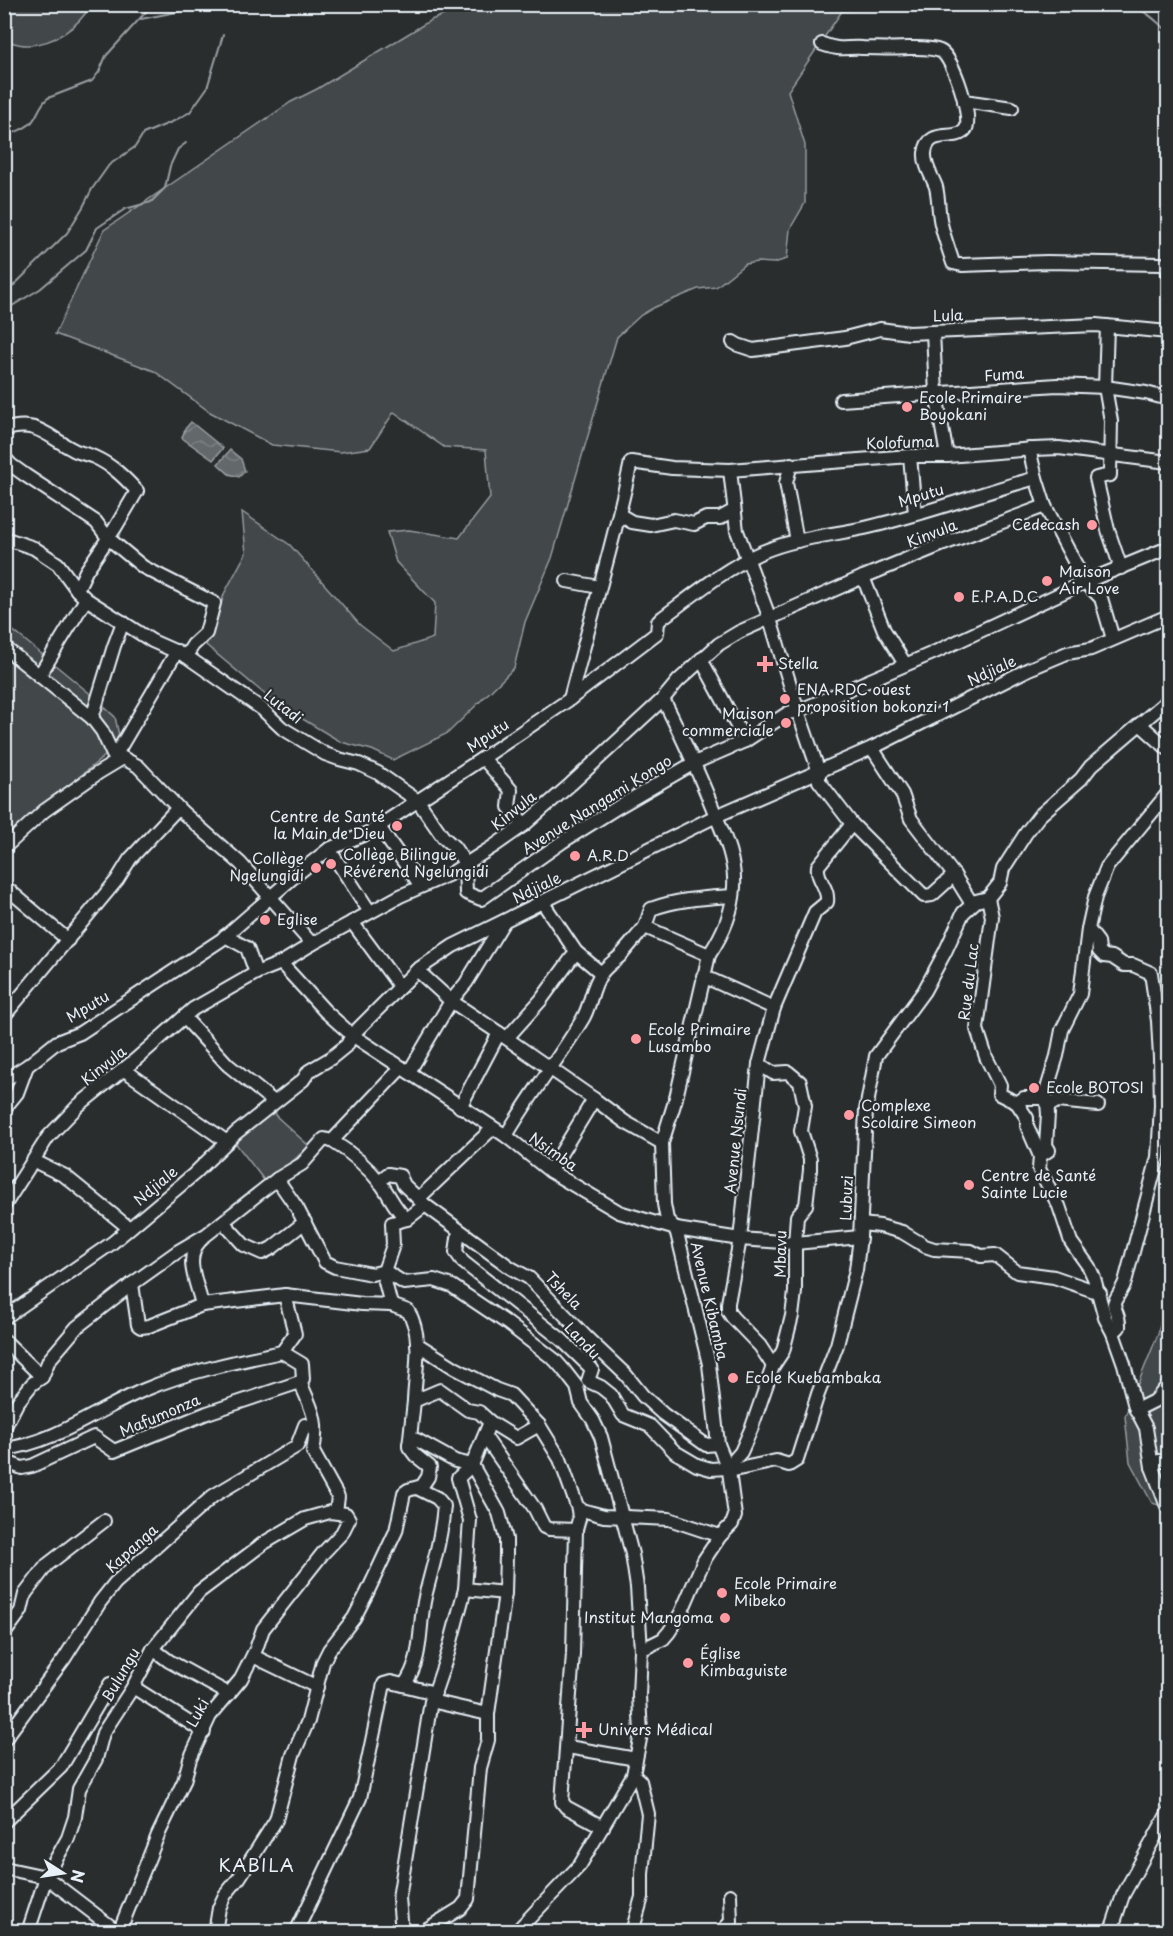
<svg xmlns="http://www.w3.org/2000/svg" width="1173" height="1936" viewBox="0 0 1173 1936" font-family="'Playpen Sans',sans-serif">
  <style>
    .green { fill: #424648; stroke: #959ca0; stroke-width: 1.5 }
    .water { fill: url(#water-waves); stroke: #989fa3; stroke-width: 1.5 }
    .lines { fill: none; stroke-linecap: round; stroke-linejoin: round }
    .stream { stroke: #989fa3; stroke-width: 2 }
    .minor-casing { stroke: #e8f1f8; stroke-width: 16 }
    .minor { stroke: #2a2d2e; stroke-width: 12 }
    .poi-dot { fill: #ff9aa2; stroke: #2a2d2e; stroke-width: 2 }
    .labels { text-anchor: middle; stroke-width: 4.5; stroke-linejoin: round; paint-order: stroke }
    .street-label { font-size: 15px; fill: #e8f1f8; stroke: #2a2d2e }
    .poi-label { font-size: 15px; fill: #e8f1f8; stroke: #2a2d2e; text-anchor: start }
    .quarter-label { font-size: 18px; letter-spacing: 1.5px; fill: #e8f1f8; stroke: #2a2d2e }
  </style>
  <defs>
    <pattern id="water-waves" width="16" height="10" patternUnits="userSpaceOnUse" patternTransform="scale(1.5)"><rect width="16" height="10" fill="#63686b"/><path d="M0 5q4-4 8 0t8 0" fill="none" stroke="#797e81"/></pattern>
  </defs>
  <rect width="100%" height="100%" fill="#2a2d2e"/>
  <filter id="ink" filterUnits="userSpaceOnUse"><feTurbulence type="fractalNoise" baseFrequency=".0167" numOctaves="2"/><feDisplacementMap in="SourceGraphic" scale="12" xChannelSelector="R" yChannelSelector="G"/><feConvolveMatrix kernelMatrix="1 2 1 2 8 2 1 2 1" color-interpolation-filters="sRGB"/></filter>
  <g filter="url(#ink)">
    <g class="green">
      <path d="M472,4L942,5V12L892,8L842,11L788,91L805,145V203L790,229L787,259L774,263L757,262L745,264L716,287L698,289L655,307L641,315L617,337L552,558L525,622L514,668L448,733L393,760L372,750L341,742L274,702L206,645L215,626L224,594L246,553L242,512L290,545L360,625L394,651L433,638L435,603L396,562L387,532L409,530L459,538L490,498L486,450L444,447L394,412L370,448L341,452L272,445L210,412L154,371L55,334L104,230L291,102L317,89L431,20Z"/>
      <path d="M4,5L5,4L91,5C78,27 55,44 28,45C21,46 12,42 5,41Z"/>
      <path d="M5,624L88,692L115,717L120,740L106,755L41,808L5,846Z"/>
      <path d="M277,1108L275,1115L309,1146L278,1175L264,1180L233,1140Z"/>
      <path d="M1168,1288V1508L1152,1503L1130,1462L1125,1416L1158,1334Z"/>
    </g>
    <g class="water">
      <path d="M191,422L223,448L213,460L182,438L185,429Z"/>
      <path d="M230,450L241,459L245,471L239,477L229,474L218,464Z"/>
    </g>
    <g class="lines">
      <g class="stream">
        <path d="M1101,4C1113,19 1127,4 1141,10C1151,15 1160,25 1168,31"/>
        <path d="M141,19L217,4"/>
        <path d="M4,138C13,132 24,130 31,123C38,116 39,105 48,98L92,81L99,72L106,56L153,4"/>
        <path d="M4,295L67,233L83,207L92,189L109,165L135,147L143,134L174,121L190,112L207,88L223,35"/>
        <path d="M4,314L7,309L40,289L86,250L97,228L125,209L151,202L165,188L170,166L178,149L186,143"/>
      </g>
      <defs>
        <g id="minor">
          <path d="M822,44C841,51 845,47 863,48C878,48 893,49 908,48C918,48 931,47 940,51C953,56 974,120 965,130C955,142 928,127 925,153C924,165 932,176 936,187C939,199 938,212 941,224C944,237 949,250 953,263L962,265L1047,262L1161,264L1166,266L1168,272"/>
          <path d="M964,101L1012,108"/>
          <path d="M1107,326L1105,387L1111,421L1110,475L1096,478L1108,530L1121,568"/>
          <path d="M933,332L936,394L947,456"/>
          <path d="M733,342L738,345L753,350L845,338L880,329L909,333L1096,325L1168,332"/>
          <path d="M841,400L1057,385L1105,387L1146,393L1168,399"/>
          <path d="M4,430C36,419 47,436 72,449C78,453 87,454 94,457C112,465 124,477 137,491L115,528L86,571L77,590"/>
          <path d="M1029,449L1036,478L1045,506L1085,582L1101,598L1113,639"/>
          <path d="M910,456L915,514"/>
          <path d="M4,457L11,465L25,475L96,522L108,538L143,567L214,603L206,633L193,645L186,656"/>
          <path d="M791,464L786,483L797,541"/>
          <path d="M730,470L737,531L770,619L798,711L819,772V781L852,824L924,896L932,895L954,875"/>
          <path d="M620,515L632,522L651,525L674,520L694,524L706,518H720L733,511"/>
          <path d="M4,538L34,548L58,564L77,590L86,599L152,641L186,656L262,709L282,728L325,754L339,759L359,764L378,773L418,801L443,837L454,847L465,863L466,893L481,899L562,842L618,807L694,763L745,741L788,713L798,711L933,653L1085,582L1168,548"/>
          <path d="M863,577L884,630L905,664"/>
          <path d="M567,581L599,587"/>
          <path d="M4,647L92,718L102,731L113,755L123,758L138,766L181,811L240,863L312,944"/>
          <path d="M701,659L745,741"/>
          <path d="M39,676L86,599"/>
          <path d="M570,699C590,620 614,542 631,462L672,468L730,470L910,456H947L1034,449L1059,448L1168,462"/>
          <path d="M1168,700L1091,766L1081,779L1039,816L1026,833L1003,869L1000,883L988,898L992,917L977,1029L986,1057L1000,1085L999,1094L1017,1103L1027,1118V1126L1040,1156L1039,1169L1059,1206L1071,1242L1089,1267L1094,1278L1105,1318L1113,1333L1124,1364L1135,1407L1146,1428L1152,1467L1168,1509"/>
          <path d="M92,718L114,646L123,622"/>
          <path d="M1140,724L1168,749"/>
          <path d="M872,748L902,794L911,819L954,875L972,904"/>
          <path d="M115,756L177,651"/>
          <path d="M483,758L511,790L509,807L524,825"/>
          <path d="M379,827L421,886"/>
          <path d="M4,848L44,811L98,773L123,758"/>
          <path d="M329,849L370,912"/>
          <path d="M4,886L68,940"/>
          <path d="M543,903L576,952L601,973"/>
          <path d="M352,922L400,987"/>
          <path d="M645,927L651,909C678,899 705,898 733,896"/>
          <path d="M225,936L247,948L256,973"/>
          <path d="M281,963L325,1011L352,1035L506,1136L550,1171L619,1212L676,1229L740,1239L795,1243L860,1237"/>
          <path d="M417,970L451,1001L499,1033L460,1107"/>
          <path d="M703,976L774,1008"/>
          <path d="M4,1016L117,880L130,859L175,811H181"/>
          <path d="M184,1017L228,1065L274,1102"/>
          <path d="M499,1033L594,1099"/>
          <path d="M507,1038L541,1000L576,952"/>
          <path d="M123,1069L227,1142"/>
          <path d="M409,1072L451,1001L466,983L504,921"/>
          <path d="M4,1080L27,1066"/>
          <path d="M1017,1103L1024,1098H1046"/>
          <path d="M1048,1103L1052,1104L1057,1101L1098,1105"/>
          <path d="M4,1109L17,1093L27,1066L57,1042L80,1033L221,940L297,874L329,849L370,832L483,758L570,699L657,633L658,622L662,618C693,595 726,568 762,552C797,537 836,535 873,526C928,513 981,493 1036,478"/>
          <path d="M506,1136C529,1096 558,1060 582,1020C591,1006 591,988 601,974C606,966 615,961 621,955C629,946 637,936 645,927L709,955"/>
          <path d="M332,1141C352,1153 368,1167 382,1185C390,1196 396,1211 407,1219"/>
          <path d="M1040,1156L1049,1150L1046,1145L1048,1114L1046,1092L1057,1056L1062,1030L1080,994L1088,929"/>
          <path d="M34,1161L65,1176L129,1228"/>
          <path d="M550,1171L594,1099L625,1122L662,1143"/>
          <path d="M277,1179L297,1208L325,1262L335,1267L372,1274L385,1271L404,1283L434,1280L452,1286L507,1323L555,1360L563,1369L577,1387L581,1403L593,1420L601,1437L632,1554L637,1587L641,1650L639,1696L641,1734L633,1775L580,1865L516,1932"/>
          <path d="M379,1181L388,1174L400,1176L404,1185L425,1205L511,1268L529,1278L586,1337L626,1375L643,1396L663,1414L706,1445L718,1444"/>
          <path d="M418,1199L493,1128"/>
          <path d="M4,1206L48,1137L79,1105L134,1061L193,1009L256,973L281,963L312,944L400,896L450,874L494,846L524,825L571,784L663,699L678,681L719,644L739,632L863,577L941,545L1045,506"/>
          <path d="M223,1222L244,1245L262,1253L272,1248L305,1222"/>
          <path d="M861,1224L880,1226L902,1232L925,1246L934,1249L971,1251L981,1256L995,1255L1017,1272L1054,1277L1100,1293"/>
          <path d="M459,1231L456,1252L463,1262L562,1340L592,1369L588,1381L601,1387L611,1395L623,1415L650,1426L675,1452L697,1465L711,1469L727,1468L741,1452L752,1427L773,1366L783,1351L792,1316L795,1292V1243L797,1216L806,1205L810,1170V1159L801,1131L805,1106L800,1082L788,1072L773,1073L759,1064"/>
          <path d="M200,1241C183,1258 198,1285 202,1305"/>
          <path d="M132,1284L138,1325L141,1327L149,1326L202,1305L285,1295L362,1304L391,1305"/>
          <path d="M285,1295L295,1334L282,1352L302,1364L303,1379L300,1382C313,1411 319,1421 313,1452L338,1497L336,1512"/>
          <path d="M4,1318L112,1243L194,1174L236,1133L303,1080L309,1071L331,1058L347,1045L352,1035L417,970L453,946L716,816L872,748L1029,669L1067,653L1091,649L1168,616"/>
          <path d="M1113,1333L1119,1327C1120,1315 1114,1311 1114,1304C1114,1300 1123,1289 1125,1282L1158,1157L1161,1105L1160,1058L1158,1021L1151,973L1133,965H1124L1112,957L1104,956L1099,951L1098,942L1088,929L1095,897L1107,867L1168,793"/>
          <path d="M4,1340L42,1377"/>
          <path d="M417,1344L455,1368L497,1390L511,1395L539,1425L560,1459L578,1509L579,1519L576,1530L573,1654L562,1802L566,1807L603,1827"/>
          <path d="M773,1366L760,1346L732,1317L728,1311V1303L740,1239L759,1064L774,1008L815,912L827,902C829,887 816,880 818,866L852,824"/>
          <path d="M414,1401C415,1373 424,1336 408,1311L391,1305L383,1274L393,1245L392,1223L407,1219L425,1205"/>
          <path d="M1136,1410L1156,1400L1168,1385"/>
          <path d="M490,1422L472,1465L458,1478L470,1520L465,1589L505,1593"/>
          <path d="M4,1428L17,1403L32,1384L42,1377L49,1360L77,1327L132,1284L177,1252L206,1235L277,1179L302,1164L324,1139L332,1141L401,1068"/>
          <path d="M485,1437L535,1509L544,1527L549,1529L576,1530"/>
          <path d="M409,1444L417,1440L455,1461L472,1465L499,1513L506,1539V1555L505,1593L488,1714V1740L480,1768L468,1899L461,1908L422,1932"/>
          <path d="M4,1449C55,1443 98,1409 144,1390C186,1372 238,1361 282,1352"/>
          <path d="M4,1461L22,1468L32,1466L94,1437L114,1451L207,1413L300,1382"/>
          <path d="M1152,1467L1159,1461H1168"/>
          <path d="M729,1471L776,1461L789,1465L797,1460L818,1394L837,1345L856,1270L860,1237L866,1110L876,1056L924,991L945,952L963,913L976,901L988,898"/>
          <path d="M578,1509L604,1516L669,1519L720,1536"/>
          <path d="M4,1634L21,1611L25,1594L47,1565L104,1521"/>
          <path d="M153,1649L169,1661L229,1694"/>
          <path d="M641,1650L663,1639L669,1632L681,1613L704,1560L720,1536L732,1524L735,1516L729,1471L718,1444L709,1364L676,1229L667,1220L664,1204L662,1143L676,1098L709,955C723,934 733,912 734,887C736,856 720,827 709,799C695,765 680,732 663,699"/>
          <path d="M253,1656L317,1687"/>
          <path d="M404,1685C424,1658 418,1627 425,1597C433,1565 441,1540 444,1506L437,1498L417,1488"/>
          <path d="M133,1687L204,1732"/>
          <path d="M432,1700L448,1653L465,1589"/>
          <path d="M4,1740L64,1659L100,1602L115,1583L213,1496L297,1446L305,1425L314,1427"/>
          <path d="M568,1747L636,1759"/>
          <path d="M4,1822L61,1767L110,1684"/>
          <path d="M4,1868L46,1877L118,1932"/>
          <path d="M28,1932L46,1877L68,1838L75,1817L79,1789L96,1759L103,1733L133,1687L153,1649L199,1592L264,1543L305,1519L330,1512L346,1514L349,1519L342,1533L323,1553L263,1629L256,1649L241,1679L210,1716L190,1759L184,1781L158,1835L119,1932"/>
          <path d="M215,1932L219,1908L225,1895L239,1878L276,1820L293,1755L308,1721L323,1662L329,1650L354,1618L367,1593L396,1531L404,1493L408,1490L422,1486L428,1477L430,1467L415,1455L409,1447L414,1401L440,1390L468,1410L479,1412L490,1422L516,1438L539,1425"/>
          <path d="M296,1932L360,1798L384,1684L391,1682L435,1693"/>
          <path d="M402,1932L399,1898L431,1701L488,1714"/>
          <path d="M632,1932L642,1897V1874L648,1814L640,1781L633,1775"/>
          <path d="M721,1932L731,1922L730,1895"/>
          <path d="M1108,1932L1113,1925L1123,1895L1168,1813"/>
        </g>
      </defs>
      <use href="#minor" class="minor-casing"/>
      <use href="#minor" class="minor"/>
    </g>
  </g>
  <g class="poi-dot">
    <circle cx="907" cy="407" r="6"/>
    <circle cx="1092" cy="525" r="6"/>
    <circle cx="1047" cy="581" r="6"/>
    <circle cx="959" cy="597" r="6"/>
    <path d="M762 655h6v6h6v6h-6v6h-6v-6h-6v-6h6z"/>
    <circle cx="785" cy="699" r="6"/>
    <circle cx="786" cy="723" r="6"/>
    <circle cx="397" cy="826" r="6"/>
    <circle cx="575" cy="856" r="6"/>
    <circle cx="331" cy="864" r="6"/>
    <circle cx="316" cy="868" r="6"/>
    <circle cx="265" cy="920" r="6"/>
    <circle cx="636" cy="1039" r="6"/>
    <circle cx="1034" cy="1088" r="6"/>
    <circle cx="849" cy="1115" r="6"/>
    <circle cx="969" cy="1185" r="6"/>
    <circle cx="733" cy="1378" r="6"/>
    <circle cx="722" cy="1593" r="6"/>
    <circle cx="725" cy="1618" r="6"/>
    <circle cx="688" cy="1663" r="6"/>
    <path d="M581 1721h6v6h6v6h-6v6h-6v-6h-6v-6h6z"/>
  </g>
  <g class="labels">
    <g class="street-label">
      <text transform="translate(948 316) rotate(-2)" y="5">Lula</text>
      <text transform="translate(1004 375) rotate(-4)" y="5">Fuma</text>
      <text transform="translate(900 443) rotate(-2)" y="5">Kolofuma</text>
      <text transform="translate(921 496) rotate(-17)" y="5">Mputu</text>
      <text transform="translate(932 534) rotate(-21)" y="5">Kinvula</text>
      <text transform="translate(992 671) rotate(-25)" y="5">Ndjiale</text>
      <text transform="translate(283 707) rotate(38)" y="5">Lutadi</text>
      <text transform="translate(488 736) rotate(-34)" y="5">Mputu</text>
      <text transform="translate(597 805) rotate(-32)" y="5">Avenue Nangami Kongo</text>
      <text transform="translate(514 811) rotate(-39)" y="5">Kinvula</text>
      <text transform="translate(537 888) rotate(-26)" y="5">Ndjiale</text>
      <text transform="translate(969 982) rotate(-83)" y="5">Rue du Lac</text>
      <text transform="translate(88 1007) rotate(-31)" y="5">Mputu</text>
      <text transform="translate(104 1066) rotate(-39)" y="5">Kinvula</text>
      <text transform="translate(736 1141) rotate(-84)" y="5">Avenue Nsundi</text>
      <text transform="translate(553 1152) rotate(35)" y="5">Nsimba</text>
      <text transform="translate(156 1186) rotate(-40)" y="5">Ndjiale</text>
      <text transform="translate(847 1198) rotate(-88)" y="5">Lubuzi</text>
      <text transform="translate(781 1254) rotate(-89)" y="5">Mbavu</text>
      <text transform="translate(563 1291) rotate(46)" y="5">Tshela</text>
      <text transform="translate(709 1301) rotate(77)" y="5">Avenue Kibamba</text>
      <text transform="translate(582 1341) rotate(46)" y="5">Landu</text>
      <text transform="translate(160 1416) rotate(-23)" y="5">Mafumonza</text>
      <text transform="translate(132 1549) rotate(-42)" y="5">Kapanga</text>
      <text transform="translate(121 1675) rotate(-60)" y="5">Bulungu</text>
      <text transform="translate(198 1713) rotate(-61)" y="5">Luki</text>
    </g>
    <g class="poi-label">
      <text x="919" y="403">Ecole Primaire<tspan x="919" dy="17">Boyokani</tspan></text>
      <text x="1080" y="530" text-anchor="end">Cedecash</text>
      <text x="1059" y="577">Maison<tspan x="1059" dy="17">Air Love</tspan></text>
      <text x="971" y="602">E.P.A.D.C</text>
      <text x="778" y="669">Stella</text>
      <text x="797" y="695">ENA RDC ouest<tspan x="797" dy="17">proposition bokonzi 1</tspan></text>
      <text x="774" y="719" text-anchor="end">Maison<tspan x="774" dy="17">commerciale</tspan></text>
      <text x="385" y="822" text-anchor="end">Centre de Santé<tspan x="385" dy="17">la Main de Dieu</tspan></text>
      <text x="343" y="860">Collège Bilingue<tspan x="343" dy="17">Révérend Ngelungidi</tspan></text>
      <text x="587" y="861">A.R.D</text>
      <text x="304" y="864" text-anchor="end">Collège<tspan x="304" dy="17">Ngelungidi</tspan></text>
      <text x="277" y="925">Eglise</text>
      <text x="648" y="1035">Ecole Primaire<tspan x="648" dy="17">Lusambo</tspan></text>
      <text x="1046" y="1093">Ecole BOTOSI</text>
      <text x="861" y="1111">Complexe<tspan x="861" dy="17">Scolaire Simeon</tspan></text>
      <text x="981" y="1181">Centre de Santé<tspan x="981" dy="17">Sainte Lucie</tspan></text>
      <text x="745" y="1383">Ecole Kuebambaka</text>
      <text x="734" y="1589">Ecole Primaire<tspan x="734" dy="17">Mibeko</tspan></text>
      <text x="713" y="1623" text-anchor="end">Institut Mangoma</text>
      <text x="700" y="1659">Église<tspan x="700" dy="17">Kimbaguiste</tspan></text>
      <text x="598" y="1735">Univers Médical</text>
    </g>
    <g class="quarter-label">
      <text x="257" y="1872">KABILA</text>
    </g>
  </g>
  <rect width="1173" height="1936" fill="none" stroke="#2a2d2e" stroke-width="24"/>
  <rect x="12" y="12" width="1149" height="1912" fill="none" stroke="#e8f1f8" stroke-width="2" filter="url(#ink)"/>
  <g transform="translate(63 1873) rotate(102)" stroke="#2a2d2e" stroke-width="4.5" paint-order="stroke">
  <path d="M0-4.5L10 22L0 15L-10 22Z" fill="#e8f1f8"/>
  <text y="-9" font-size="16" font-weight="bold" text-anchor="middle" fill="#e8f1f8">N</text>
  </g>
</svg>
